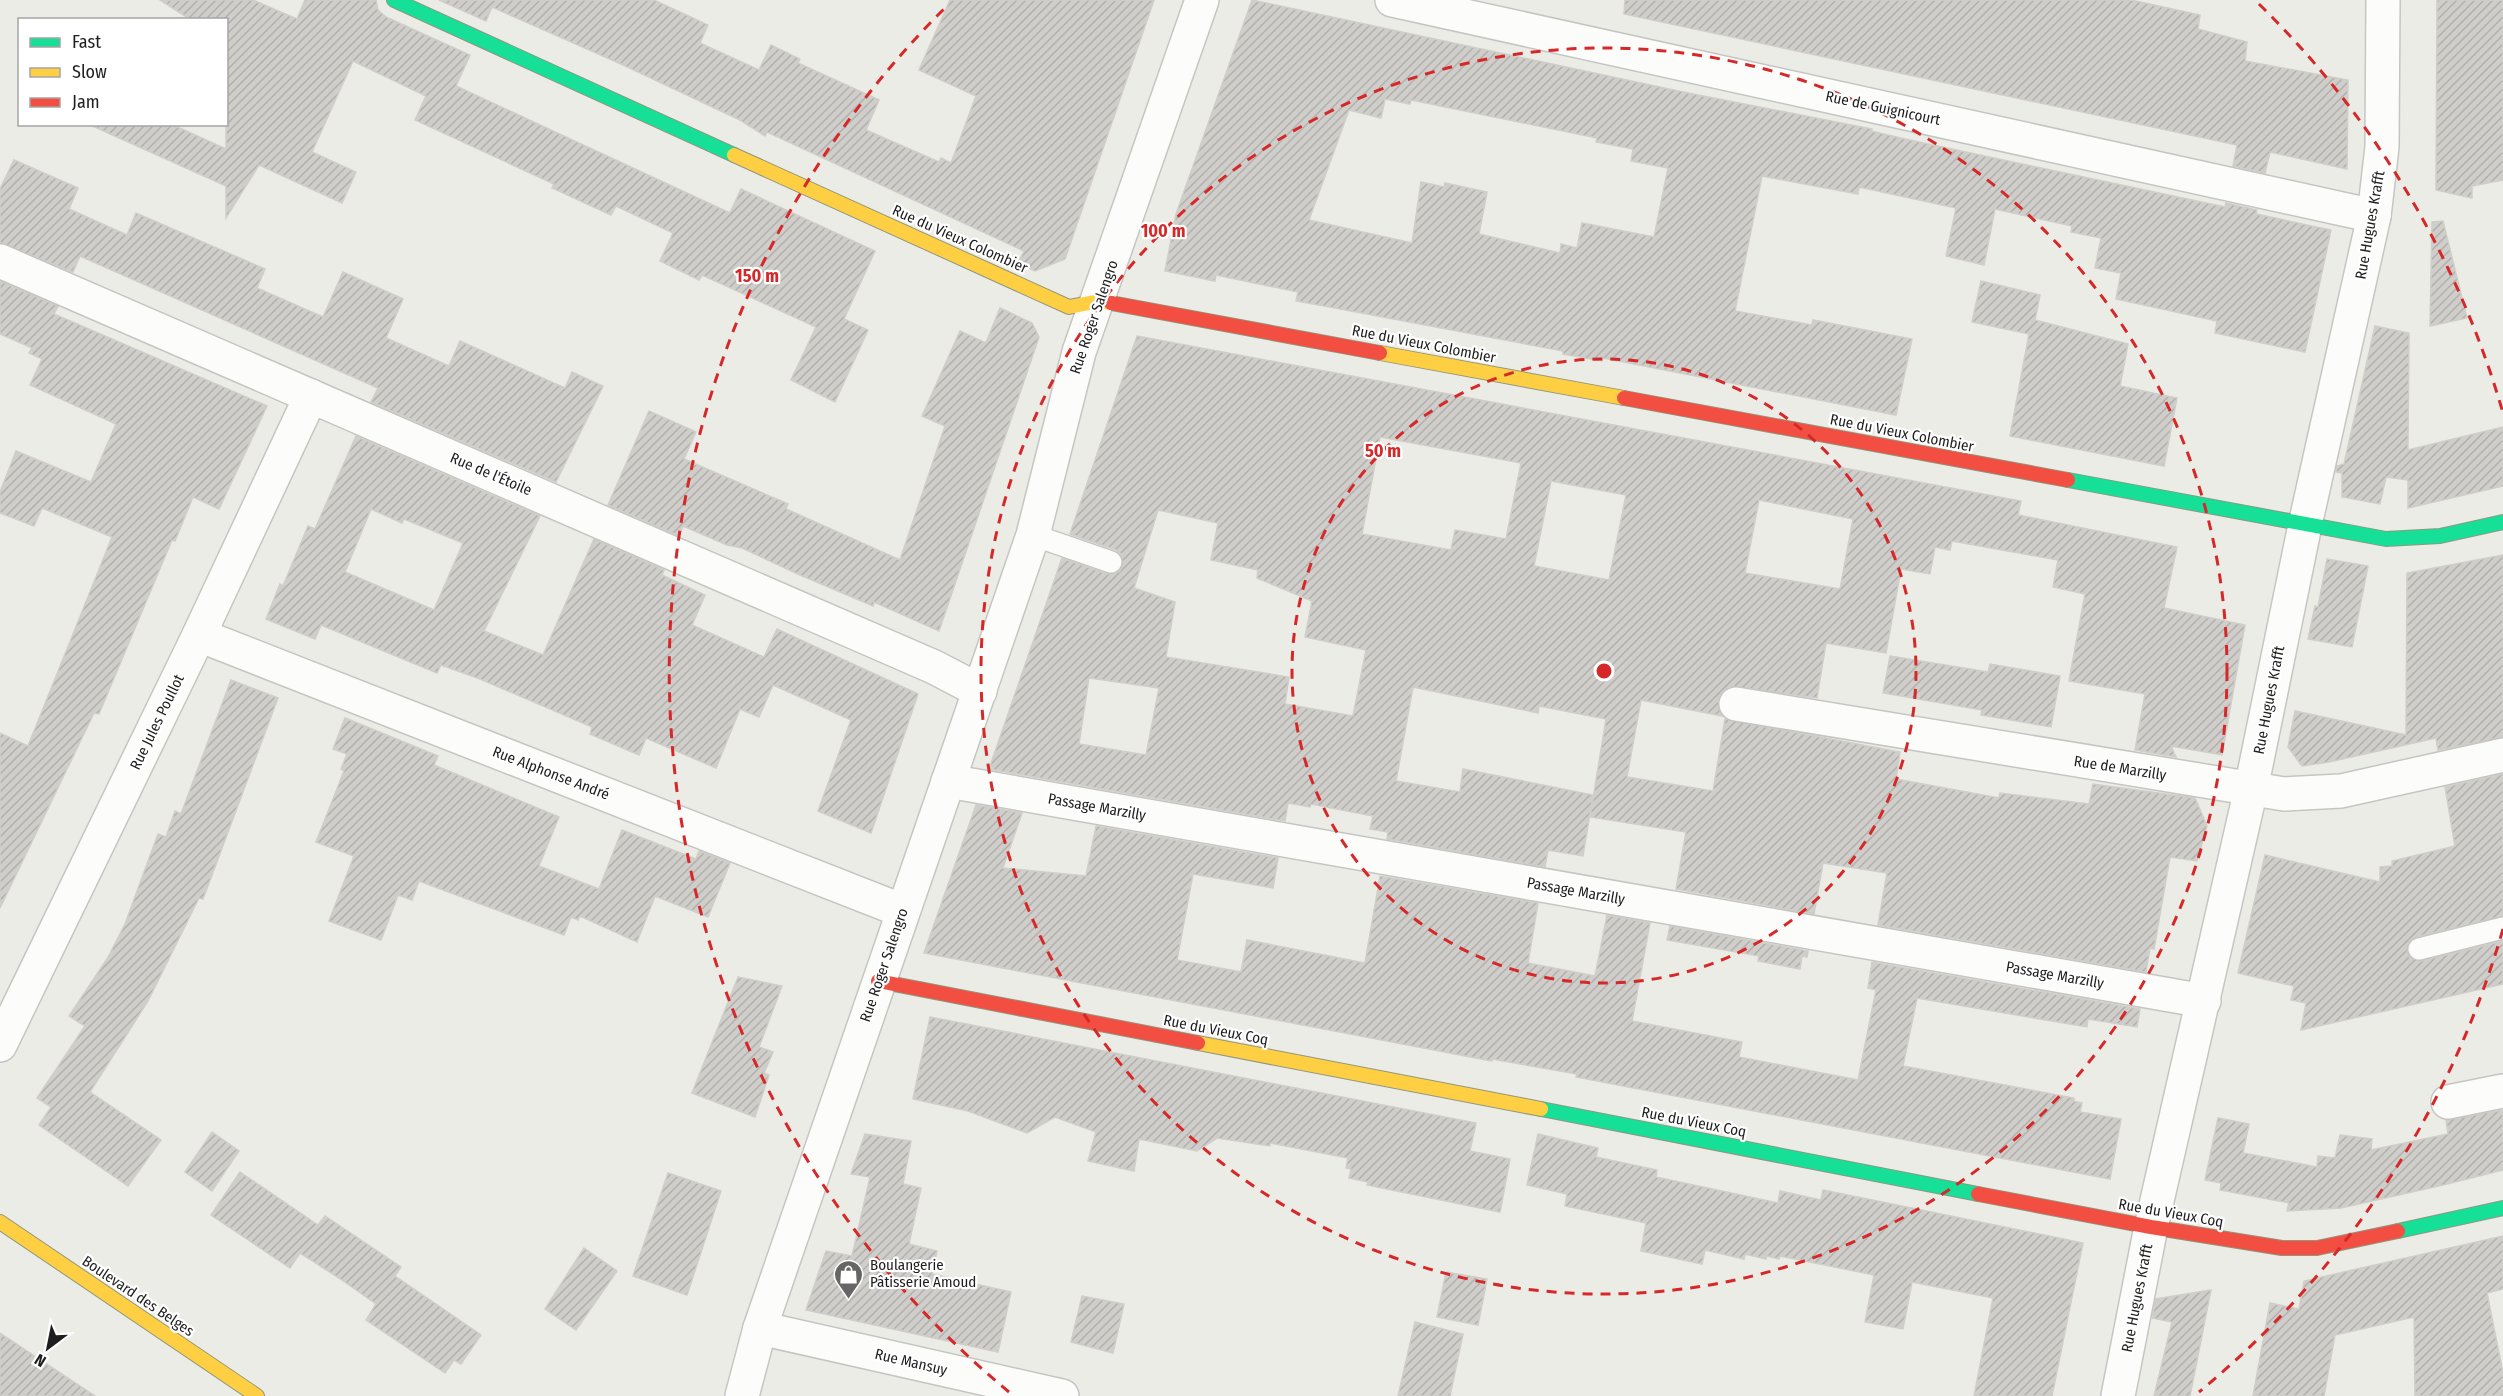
<svg xmlns="http://www.w3.org/2000/svg" width="2503" height="1396" viewBox="0 0 2503 1396" font-family="'Fira Sans Condensed',sans-serif">
  <style>
    .building { fill: url(#building-hatch); stroke: #d0cec8; stroke-width: 1.5; fill-rule: evenodd }
    .lines { fill: none; stroke-linecap: round; stroke-linejoin: round }
    .lane-casing { stroke: #c5c5c3; stroke-width: 24 }
    .street-casing { stroke: #c5c5c3; stroke-width: 36 }
    .fast-casing { stroke: #90977e; stroke-width: 16 }
    .slow-casing { stroke: #90977e; stroke-width: 16 }
    .jam-casing { stroke: #90977e; stroke-width: 16 }
    .lane { stroke: #fcfcfb; stroke-width: 21 }
    .street { stroke: #fcfcfb; stroke-width: 33 }
    .fast { stroke: #16e098; stroke-width: 14 }
    .slow { stroke: #ffcf43; stroke-width: 14 }
    .jam { stroke: #f24e42; stroke-width: 14 }
    .ring { fill: none; stroke: #d62828; stroke-width: 3; stroke-dasharray: 10 8 }
    .labels { text-anchor: middle; stroke-width: 4.5; stroke-linejoin: round; paint-order: stroke }
    .street-label { font-size: 15px; fill: #1e1e1e; stroke: #fff }
    .poi-label { font-size: 15px; fill: #1e1e1e; stroke: #fff; text-anchor: start }
    .centre { fill: #d62828; stroke: #fff; stroke-width: 3 }
    .ring-label { font-size: 18px; text-anchor: middle; font-weight: bold; fill: #d62828; stroke: #fff; stroke-width: 4.5; stroke-linejoin: round; paint-order: stroke }
  </style>
  <defs>
    <pattern id="building-hatch" width="6" height="6" patternUnits="userSpaceOnUse" patternTransform="scale(1.5)"><rect width="6" height="6" fill="#cfceca"/><path d="M-1 1l2-2M0 6l6-6M5 7l2-2" fill="none" stroke="#b1b0ad"/></pattern>
  </defs>
  <rect width="100%" height="100%" fill="#ecece7"/>
  <g class="building">
    <path d="M160,0H253L297,19L305,0H376L378,10L386,17L470,55L456,86L730,213L741,189L875,251L844,319L868,330L835,402L791,380L816,327L702,275L699,280L660,261L673,233L616,206L611,215L552,188L554,184L415,120L426,96L353,61L312,152L356,172L342,203L259,165L226,218V186L88,124H171L226,149V20H191Z"/>
    <path d="M439,0H654L708,25L700,43L759,70L771,45L800,59L798,63L879,100L866,130L939,162L941,158L951,163L976,96L919,70L950,0H1154L1065,259L1035,271L1018,263L1024,251L767,132L765,136L740,120L621,64L492,7L486,21Z"/>
    <path d="M1252,0L1683,92L1872,129L1871,131L1905,139L2225,207L2226,203L2257,210L2256,214L2331,230L2305,352L2215,333L2217,321L2116,299L2121,273L2095,268L2101,238L2071,232L2072,226L1995,209L1984,265L1946,256L1956,208L1859,187L1858,194L1762,176L1735,311L1812,325L1813,320L1912,339L1896,415L1603,358L1602,361L1563,354V351L1319,305L1296,301L1298,292L1216,275L1215,281L1165,271L1176,214ZM1385,99L1410,104L1411,100L1597,138L1596,142L1633,149L1631,161L1668,168L1654,237L1582,223L1577,248L1561,244L1560,253L1479,234L1487,192L1445,183L1444,187L1421,182L1412,243L1309,220L1349,110L1381,118Z"/>
    <path d="M1625,0H2131L2200,15L2198,29L2247,42L2245,61L2348,80L2347,169L2270,152L2265,173L2233,166L2237,145L1624,14Z"/>
    <path d="M2437,0H2503V180L2472,186V198L2436,190Z"/>
    <path d="M14,160L78,188L69,209L127,235L136,213L265,269L257,288L323,317L343,272L403,299L386,338L449,366L460,341L565,388L572,372L603,386L556,482L371,402L378,388L80,256L73,272L0,243V189Z"/>
    <path d="M2443,221L2467,318L2430,326L2432,222Z"/>
    <path d="M0,281L58,306L54,314L267,406L219,509L193,497L175,541L172,540L99,714L94,713L0,908V733L28,746L112,537L42,508L34,526L0,513V492L16,451L91,482L116,424L30,385L42,359L29,353L32,348L0,334Z"/>
    <path d="M1981,281L2040,295L2035,320L2128,344L2120,386L2177,398L2164,466L2010,436L2029,334L1972,322Z"/>
    <path d="M1000,308L1032,323L1039,337L939,631L874,602L873,606L800,575L742,548L727,545L683,526L679,536L608,505L649,411L696,432L684,459L788,504L786,509L900,560L945,426L922,416L960,331L986,343Z"/>
    <path d="M2375,326L2409,333L2408,450L2503,427V486L2408,508V480L2386,477L2380,504L2342,497V473L2336,472L2337,466L2344,464Z"/>
    <path d="M1137,336L2021,501L2018,515L2177,547L2164,608L2245,625L2222,755L2171,746L2176,757L2135,750L2145,694L2069,681L2085,594L2053,587L2058,560L1952,541L1950,550L1935,547L1930,574L1901,569L1886,653L1826,643L1817,698L1730,686L1722,692L1718,700L1722,716L1641,700L1627,777L1713,791L1725,719L1900,752L1896,779L1999,798L2000,793L2089,804L2093,784L2195,798L2207,826L2197,861L2170,857L2154,949L2150,948L2146,972L1878,925L1887,873L1823,863L1814,914L1676,889L1686,832L1590,817L1606,719L1539,706L1538,713L1413,687L1396,781L1460,792L1463,769L1593,795L1583,856L1548,850L1545,867L1387,839L1388,832L1370,829L1373,816L1311,804L1310,807L1288,803L1285,821L989,769L1062,558L1107,574L1119,572L1123,566L1121,554L1116,550L1070,534ZM1380,437L1521,463L1506,539L1455,530L1451,550L1362,534ZM1551,481L1626,495L1609,580L1534,566ZM1759,500L1853,519L1840,589L1745,573ZM1158,510L1218,523L1211,560L1258,570L1257,578L1312,601L1305,637L1366,650L1353,716L1285,704L1289,677L1166,657L1175,602L1134,588ZM1089,678L1159,688L1146,755L1079,744Z"/>
    <path d="M356,436L540,516L484,631L543,655L594,539L664,570L662,575L705,595L692,625L764,657L777,629L918,694L871,833L818,811L851,720L773,685L759,717L740,709L716,768L646,738L639,755L590,734L592,727L480,679L441,665L437,673L321,625L315,639L266,619L280,584L283,586L308,526L315,529ZM371,509L402,523L404,519L463,543L434,610L345,572Z"/>
    <path d="M2503,555V737L2438,750L2436,738L2329,762L2302,766L2288,747L2295,711L2406,735L2407,573Z"/>
    <path d="M2327,559L2368,566L2352,647L2308,639L2315,606L2318,607Z"/>
    <path d="M1890,656L1988,672L1990,664L2060,676L2051,727L1981,715L1982,710L1883,693Z"/>
    <path d="M231,680L278,698L203,899L199,898L148,1001L90,1092L161,1140L128,1186L39,1125L51,1107L37,1098L85,1026L69,1016L107,959L125,924L158,834L166,837L175,811L181,814Z"/>
    <path d="M345,718L438,756L434,765L559,817L539,866L599,889L622,830L696,859L699,851L730,863L708,917L655,896L637,942L580,916L578,920L571,917L564,935L419,881L412,900L398,895L381,940L329,921L354,856L316,842L344,771L341,769L347,754L333,749Z"/>
    <path d="M2503,774V916L2416,937L2410,940L2407,952L2410,958L2422,961L2503,941V984L2301,1030L2306,1003L2291,1000L2294,986L2238,973L2265,855L2380,882V867L2392,866V861L2455,846L2445,787Z"/>
    <path d="M976,805L1022,813L1003,868L1086,876L1096,826L1278,858L1273,888L1193,874L1177,960L1241,972L1247,940L1365,963L1380,876L1538,903L1528,963L1595,976L1607,915L1650,923L1632,1021L1742,1042L1739,1057L1858,1080L1876,990L1868,988L1872,962L2140,1009L2137,1027L2088,1019L2087,1027L1917,998L1903,1066L2074,1098V1101L2082,1103L2080,1112L2121,1119L2110,1179L1576,1077L1577,1074L1492,1059V1061L924,953Z"/>
    <path d="M1670,926L1808,951L1807,957L1802,956L1800,969L1758,961L1759,956L1667,940Z"/>
    <path d="M738,977L782,986L759,1047L773,1052L764,1073L769,1075L755,1117L692,1093Z"/>
    <path d="M930,1017L1476,1123L1470,1151L1510,1159L1500,1212L1367,1185L1368,1182L1349,1178L1351,1169L1346,1168L1348,1158L1270,1143V1146L1217,1138L1197,1151L1139,1139L1134,1171L1088,1161L1096,1132L1055,1117L1027,1133L968,1111L913,1099Z"/>
    <path d="M2503,1110V1170L2443,1185L2341,1208L2287,1211L2289,1203L2220,1190L2221,1183L2205,1180L2218,1118L2249,1124L2243,1153L2317,1167L2318,1156L2335,1158L2340,1135L2372,1139L2371,1150L2448,1134L2446,1120Z"/>
    <path d="M212,1132L239,1151L212,1191L185,1172Z"/>
    <path d="M865,1134L911,1141L903,1184L921,1188L909,1244L937,1251L932,1274L1011,1292L998,1352L806,1310L826,1251L852,1256L870,1177L851,1174Z"/>
    <path d="M1538,1134L1598,1148L1596,1157L1657,1170L1656,1177L1778,1203L1780,1191L1821,1200L1823,1190L2083,1243L2052,1396H1974L1993,1298L1912,1282L1903,1329L1865,1322L1874,1275L1780,1256L1779,1259L1767,1256L1766,1259L1745,1254L1744,1259L1705,1250L1702,1264L1641,1251L1646,1223L1565,1206L1567,1194L1527,1185Z"/>
    <path d="M240,1172L318,1225L325,1216L401,1267L395,1276L481,1335L461,1364L454,1360L445,1373L366,1320L376,1304L339,1278L300,1253L290,1268L211,1215Z"/>
    <path d="M668,1173L721,1191L687,1295L633,1276Z"/>
    <path d="M2503,1236V1289L2487,1293L2503,1373V1396H2415L2414,1317L2335,1335L2324,1396H2253L2270,1303L2299,1309L2304,1281Z"/>
    <path d="M584,1248L617,1271L576,1330L545,1309Z"/>
    <path d="M1446,1272L1487,1279L1478,1325L1437,1317Z"/>
    <path d="M2211,1290L2190,1396H2154L2172,1322L2152,1318L2156,1299Z"/>
    <path d="M1082,1296L1124,1304L1113,1353L1071,1342Z"/>
    <path d="M1415,1322L1463,1334L1450,1396H1398Z"/>
    <path d="M0,1333L95,1396H0Z"/>
  </g>
  <g class="lines">
    <defs>
      <g id="lane">
        <path d="M1033,535L1111,562"/>
        <path d="M2419,949L2503,928"/>
      </g>
      <g id="street">
        <path d="M1392,0L2374,216"/>
        <path d="M0,261L934,667L980,691"/>
        <path d="M199,635L903,911"/>
        <path d="M1736,704L2284,794L2341,791L2503,755"/>
        <path d="M948,781L2204,1001"/>
        <path d="M0,1045L199,635L311,396"/>
        <path d="M2448,1102L2503,1091"/>
        <path d="M760,1328L1062,1396"/>
        <path d="M742,1396L760,1328L1033,535L1079,352L1202,0"/>
        <path d="M2118,1396L2151,1227L2251,789L2305,525L2374,216L2382,147L2383,0"/>
      </g>
      <g id="fast">
        <path d="M394,0L734,155"/>
        <path d="M2068,480L2386,539L2440,536L2503,522"/>
        <path d="M1541,1109L1978,1194"/>
        <path d="M2398,1231L2503,1208"/>
      </g>
      <g id="slow">
        <path d="M734,155L1069,307L1099,301L1111,303"/>
        <path d="M1380,353L1624,398"/>
        <path d="M1198,1043L1541,1109"/>
        <path d="M0,1222L257,1396"/>
      </g>
      <g id="jam">
        <path d="M1111,303L1380,353"/>
        <path d="M1624,398L2068,480"/>
        <path d="M878,981L1198,1043"/>
        <path d="M1978,1194L2151,1227L2282,1248H2317L2398,1231"/>
      </g>
    </defs>
    <use href="#lane" class="lane-casing"/>
    <use href="#street" class="street-casing"/>
    <use href="#fast" class="fast-casing"/>
    <use href="#slow" class="slow-casing"/>
    <use href="#jam" class="jam-casing"/>
    <use href="#lane" class="lane"/>
    <use href="#street" class="street"/>
    <use href="#fast" class="fast"/>
    <use href="#slow" class="slow"/>
    <use href="#jam" class="jam"/>
  </g>
  <g class="ring">
    <circle cx="1604" cy="671" r="312"/>
    <circle cx="1604" cy="671" r="623"/>
    <path d="M2503 929A935 935 0 0 1 2199 1392M1009 1392A935 935 0 0 1 949 4M2259 4A935 935 0 0 1 2503 413"/>
  </g>
  <defs>
    <symbol id="shop-pin" viewBox="-11 -11 22 30"><path d="M0 17L-7.5 6A9.5 9.5 0 1 1 7.5 6Z" fill="#666664" stroke="#fff"/><path d="M-5-2.5h2.3a2.7 3.5 0 0 1 5.4 0H5L5.5 6h-11ZM-1.5-2.5h3a1.5 2.3 0 0 0-3 0Z" fill="#fff"/></symbol>
  </defs>
  <g fill-rule="evenodd">
    <use href="#shop-pin" x="832" y="1258" width="33" height="45"/>
  </g>
  <g class="labels">
    <g class="street-label">
      <text transform="translate(1883 108) rotate(12)" y="5">Rue de Guignicourt</text>
      <text transform="translate(2370 225) rotate(-80)" y="5">Rue Hugues Krafft</text>
      <text transform="translate(960 239) rotate(24)" y="5">Rue du Vieux Colombier</text>
      <text transform="translate(1094 317) rotate(-71)" y="5">Rue Roger Salengro</text>
      <text transform="translate(1424 344) rotate(11)" y="5">Rue du Vieux Colombier</text>
      <text transform="translate(1902 433) rotate(11)" y="5">Rue du Vieux Colombier</text>
      <text transform="translate(491 474) rotate(23)" y="5">Rue de l'Étoile</text>
      <text transform="translate(2269 700) rotate(-79)" y="5">Rue Hugues Krafft</text>
      <text transform="translate(157 722) rotate(-64)" y="5">Rue Jules Poullot</text>
      <text transform="translate(2120 768) rotate(9)" y="5">Rue de Marzilly</text>
      <text transform="translate(551 773) rotate(21)" y="5">Rue Alphonse André</text>
      <text transform="translate(1097 807) rotate(10)" y="5">Passage Marzilly</text>
      <text transform="translate(1576 891) rotate(10)" y="5">Passage Marzilly</text>
      <text transform="translate(884 965) rotate(-71)" y="5">Rue Roger Salengro</text>
      <text transform="translate(2055 975) rotate(10)" y="5">Passage Marzilly</text>
      <text transform="translate(1216 1030) rotate(11)" y="5">Rue du Vieux Coq</text>
      <text transform="translate(1694 1122) rotate(11)" y="5">Rue du Vieux Coq</text>
      <text transform="translate(2171 1213) rotate(10)" y="5">Rue du Vieux Coq</text>
      <text transform="translate(138 1296) rotate(34)" y="5">Boulevard des Belges</text>
      <text transform="translate(2137 1298) rotate(-79)" y="5">Rue Hugues Krafft</text>
      <text transform="translate(911 1362) rotate(13)" y="5">Rue Mansuy</text>
    </g>
    <g class="poi-label">
      <text x="870" y="1270">Boulangerie<tspan x="870" dy="17">Pâtisserie Amoud</tspan></text>
    </g>
  </g>
  <circle cx="1604" cy="671" r="9" class="centre"/>
  <g class="ring-label">
    <text x="1163" y="237">100 m</text>
    <text x="757" y="282">150 m</text>
    <text x="1383" y="457">50 m</text>
  </g>
  <rect x="18" y="18" width="210" height="108" fill="#ffffff" stroke="#a5a5a5" stroke-width="1.5"/>
  <rect x="30" y="38" width="30" height="9" fill="#16e098" stroke="#a5a5a5" stroke-width="1.5"/>
  <text x="72" y="48" font-size="18" fill="#1e1e1e">Fast</text>
  <rect x="30" y="68" width="30" height="9" fill="#ffcf43" stroke="#a5a5a5" stroke-width="1.5"/>
  <text x="72" y="78" font-size="18" fill="#1e1e1e">Slow</text>
  <rect x="30" y="98" width="30" height="9" fill="#f24e42" stroke="#a5a5a5" stroke-width="1.5"/>
  <text x="72" y="108" font-size="18" fill="#1e1e1e">Jam</text>
  <g transform="translate(48 1348) rotate(212)" stroke="#ffffff" stroke-width="4.5" paint-order="stroke">
  <path d="M0-4.5L10 22L0 15L-10 22Z" fill="#1e1e1e"/>
  <text y="-9" font-size="16" font-weight="bold" text-anchor="middle" fill="#1e1e1e">N</text>
  </g>
</svg>
